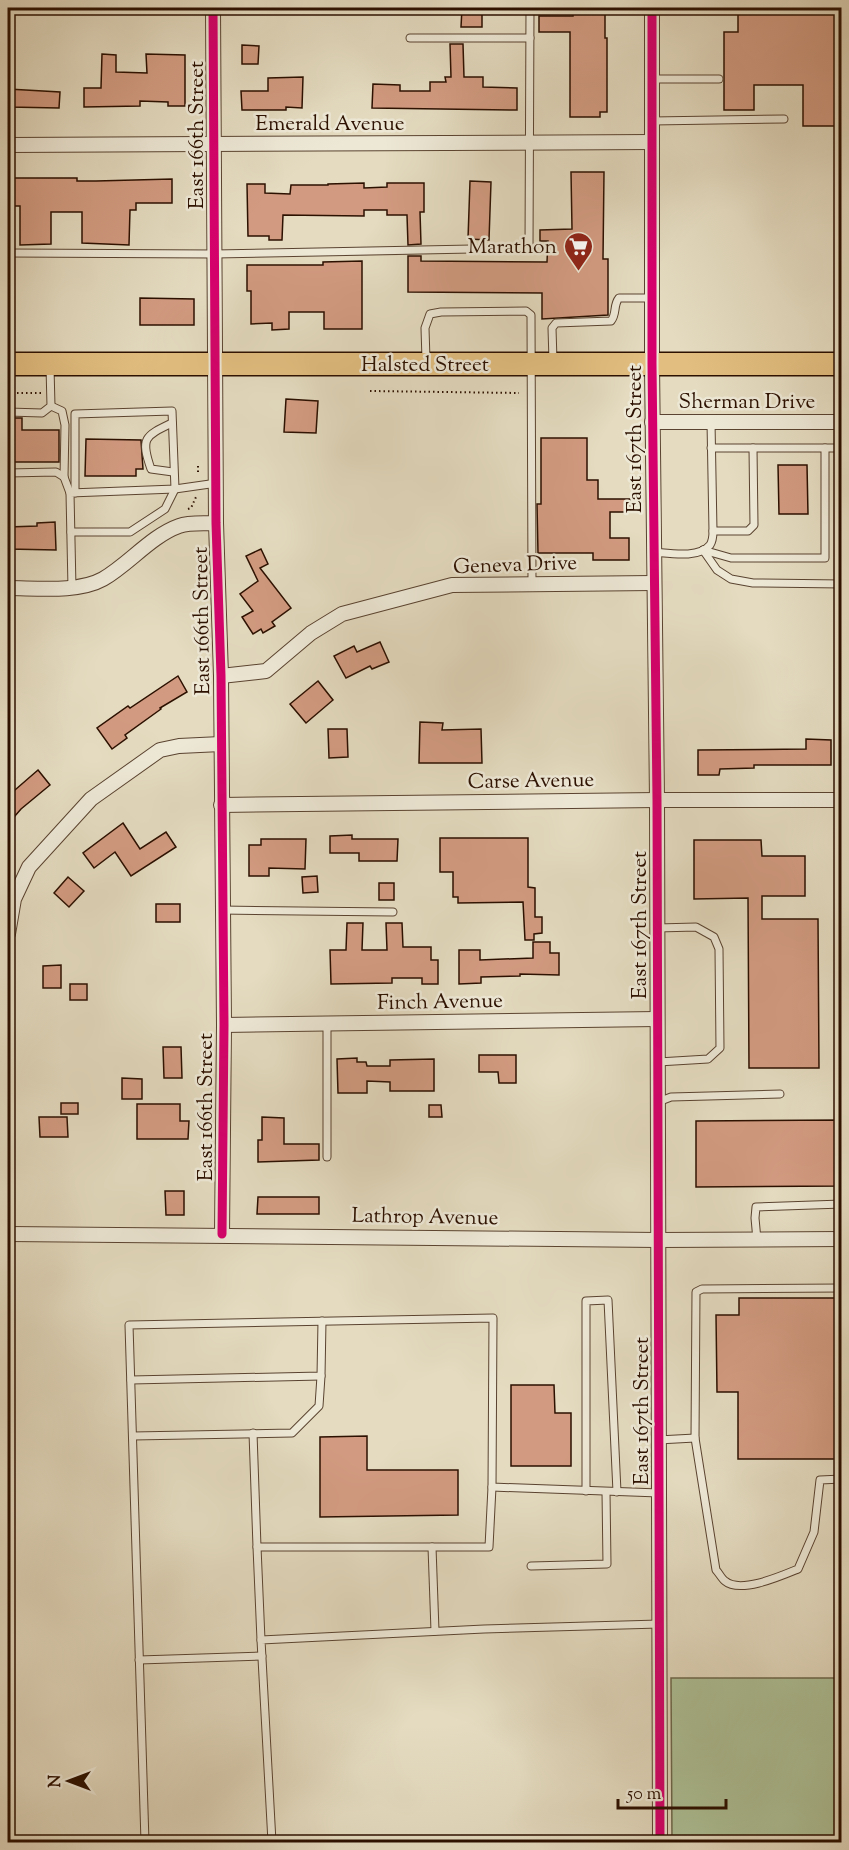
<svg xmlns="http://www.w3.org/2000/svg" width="849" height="1850" viewBox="0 0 849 1850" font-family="'Sorts Mill Goudy',serif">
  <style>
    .green { fill: #aec197; stroke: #6d684c; stroke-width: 1.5 }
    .building { fill: #d29b81; stroke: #2c1000; stroke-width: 1.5 }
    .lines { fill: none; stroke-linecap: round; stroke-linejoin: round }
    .service-casing { stroke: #5a4330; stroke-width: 9 }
    .minor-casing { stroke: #5a4330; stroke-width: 16 }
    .primary-casing { stroke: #2c1000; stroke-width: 25 }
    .path { stroke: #2c1000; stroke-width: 2; stroke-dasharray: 1.5 3; stroke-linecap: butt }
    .service { stroke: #ede8d6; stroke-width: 7 }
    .minor { stroke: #ede8d6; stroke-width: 14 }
    .primary { stroke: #e2be80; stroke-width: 22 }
    .cycleway-casing { stroke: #ede8d6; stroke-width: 13 }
    .cycleway { stroke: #d6006c; stroke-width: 9 }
    .labels { text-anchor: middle; stroke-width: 5; stroke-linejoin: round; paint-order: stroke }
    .street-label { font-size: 21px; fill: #2c1000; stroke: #ede8d6 }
    .poi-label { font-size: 21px; fill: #2c1000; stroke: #ede8d6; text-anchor: end }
  </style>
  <rect width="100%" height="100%" fill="#e4dbc0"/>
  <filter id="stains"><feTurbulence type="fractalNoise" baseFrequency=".00333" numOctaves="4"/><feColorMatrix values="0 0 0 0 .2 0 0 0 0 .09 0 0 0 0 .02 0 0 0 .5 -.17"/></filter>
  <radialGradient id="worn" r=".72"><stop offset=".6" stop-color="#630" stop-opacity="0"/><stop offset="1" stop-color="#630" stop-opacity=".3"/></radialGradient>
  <path class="green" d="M671,1678H841V1842H672Z"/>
  <g class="building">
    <path d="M462,8H482V27H461Z"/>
    <path d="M738,8H842V126H803V85H754V110H724V32H738Z"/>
    <path d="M573,14H605V38H607V112H600V117H570V32H539V16H573Z"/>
    <path d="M450,44H463L464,77H483V87L517,88V110L372,108L373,84L400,85V91H430V82H446L445,77H451Z"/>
    <path d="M242,45L259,46L258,64H242Z"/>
    <path d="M102,54L116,55V72L147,73L146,54L185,55V106H168V102L140,101V106L84,107V88H101Z"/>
    <path d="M303,77L302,108L286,107V110H242L241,91H268V78Z"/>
    <path d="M8,89L60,92L59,108L8,107Z"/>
    <path d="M571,172H604L603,259H608V315L542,319V293L408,292V256H421V261L547,262L548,241H540V230L572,229Z"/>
    <path d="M8,178H77V181H96L172,179V203H136V210H130L129,245L82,243V212H51V244L20,245V206H8Z"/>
    <path d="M470,181L491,182L489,240L468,239Z"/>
    <path d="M364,183V188L387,187V183H424V212H420L421,244L408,245L407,215H387V210H364V216L283,215L282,240H269V236H248L247,184H265V193L290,194L291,185H328V184Z"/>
    <path d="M362,261V329H324V312H289V329L272,330V323L251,324V291H247V265H323V262Z"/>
    <path d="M140,298L194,299V325H140Z"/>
    <path d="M286,399L318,401L316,433L284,432Z"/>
    <path d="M8,418H22V430H59V462H8Z"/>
    <path d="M541,438H587V480H598V499H630V512H610V538H629V560H593V553H538L537,504H541Z"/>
    <path d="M86,439L141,440L143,469H136V476H85Z"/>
    <path d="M778,465H807L808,514H779Z"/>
    <path d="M55,522L56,550L8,549V527L37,526V523Z"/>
    <path d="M261,549L268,564L260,568L291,608L272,622L275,626L263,633L261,629L253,634L242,617L253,611L240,594L258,581L246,556Z"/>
    <path d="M380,642L389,662L372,669L370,666L346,678L334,656L354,646L357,652Z"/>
    <path d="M178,676L187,692L160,708L161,709L125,735L127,738L112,749L97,728L128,706L130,708Z"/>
    <path d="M318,681L333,700L306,723L290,704Z"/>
    <path d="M420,722L443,723L442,730L481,729L482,763H419Z"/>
    <path d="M328,729H347L348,757L329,758Z"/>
    <path d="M806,739L831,740V765H754V768L720,769L719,775H698V750L806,749Z"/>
    <path d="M38,770L50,785L21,809L8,824V796Z"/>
    <path d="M123,823L140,849L166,832L176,847L131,876L115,852L94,868L83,853Z"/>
    <path d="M352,835V839H398L397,861H359V853H330V836Z"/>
    <path d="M440,838H528V887L535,888V917H542V933L534,934V940H525L523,902L458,903V897H453V872H440Z"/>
    <path d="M261,839H306L305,869L269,868V876H249V845H261Z"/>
    <path d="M694,840H761L762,856H805V896H762V919H818L819,1068H749L748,898L694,899Z"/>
    <path d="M317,876L318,892L303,893L302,877Z"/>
    <path d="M68,877L84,891L69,907L54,893Z"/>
    <rect x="379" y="883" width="15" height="17"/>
    <rect x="156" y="904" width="24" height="18"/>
    <path d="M347,923H363L362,950H387L386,923H402L403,947H431V960H438V984H422V978H392V983L331,984L330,950H346Z"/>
    <path d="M533,942H550V953H559V975L520,974V976L481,977V983L459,984V950H480V960L533,958Z"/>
    <path d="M61,965V988H43V966Z"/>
    <rect x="70" y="984" width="17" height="16"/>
    <path d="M163,1047H181L182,1078H164Z"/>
    <path d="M479,1055H516V1083H499L498,1072H479Z"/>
    <path d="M357,1058V1062H366L367,1066H390V1060L434,1059V1091H390V1082L367,1081V1093H338L337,1059Z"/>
    <path d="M122,1078L142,1079V1099H122Z"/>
    <rect x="61" y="1103" width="17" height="11"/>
    <path d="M137,1104H180V1121H189L188,1139H137Z"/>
    <path d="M429,1105H441L442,1117H429Z"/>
    <path d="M39,1117H67L68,1137H40Z"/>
    <path d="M262,1117L284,1118V1144H319V1160L258,1162V1140H262Z"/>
    <path d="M842,1120V1186L696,1187V1121Z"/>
    <path d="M165,1191H184V1215H166Z"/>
    <path d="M258,1197H319V1214H257Z"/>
    <path d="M739,1298H842V1459H738V1392H717L716,1315H739Z"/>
    <path d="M511,1385H554L555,1413H571V1466H511Z"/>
    <path d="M367,1436V1470H458V1515L320,1517V1437Z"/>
  </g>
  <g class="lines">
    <defs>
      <g id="service">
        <path d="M410,38H530"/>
        <path d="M652,79H719"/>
        <path d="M652,121L784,119"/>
        <path d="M8,253L215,254L529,248L530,8"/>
        <path d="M426,360L425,328L430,314L441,312L526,311L531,315L532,583"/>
        <path d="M553,361L552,328L556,323L611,321C617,314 613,305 619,298H652"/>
        <path d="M51,406L62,411L65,425L64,477"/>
        <path d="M8,412L42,413L51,406L50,367"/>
        <path d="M172,423C145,436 140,438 151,469L173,472"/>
        <path d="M711,448H842"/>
        <path d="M8,473L56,472L64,477L70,493"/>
        <path d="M713,531H748L754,525L753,448"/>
        <path d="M71,532H130L165,509L175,489L172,411L75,414V493"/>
        <path d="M703,550L731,558H825V448"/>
        <path d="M703,550L717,570L731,579L753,583L842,584"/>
        <path d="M653,552C668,553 699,559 710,545C712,542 713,535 713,531L711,422"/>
        <path d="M72,588L70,493L175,489L217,483"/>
        <path d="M221,910L393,912"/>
        <path d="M657,928L696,927L714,937L719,949L720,1048L708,1059L658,1062"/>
        <path d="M327,1023V1157"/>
        <path d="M658,1102L671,1097L780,1094"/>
        <path d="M757,1240L755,1218L756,1207L842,1204"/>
        <path d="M842,1288L702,1289L696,1292L695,1438L716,1570C719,1573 722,1579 725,1581C740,1594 781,1576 798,1569L814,1532L820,1480L842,1479"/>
        <path d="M131,1380L321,1376L322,1321"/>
        <path d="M253,1433L257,1547"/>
        <path d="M133,1436L292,1433L319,1406L321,1376"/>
        <path d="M658,1440L695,1438"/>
        <path d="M586,1491V1301L608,1300L617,1492"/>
        <path d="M432,1547L435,1631"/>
        <path d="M531,1566L607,1564L606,1492"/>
        <path d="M261,1640L257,1547H489L492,1487"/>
        <path d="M139,1660L262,1656"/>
        <path d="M145,1842L129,1325L493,1318L492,1487L659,1493"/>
        <path d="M272,1842L261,1640L484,1629L659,1624"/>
      </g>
      <g id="minor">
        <path d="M213,8L216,523L221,676L224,1025L222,1234"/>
        <path d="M652,8V364L657,800L660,1842"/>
        <path d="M8,145L652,142"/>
        <path d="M652,422H842"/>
        <path d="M8,588C36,588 78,593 103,579C129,564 151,536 179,526C190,522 204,524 216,523"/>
        <path d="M221,676L266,671L311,633L342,614L452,585L653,583"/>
        <path d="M221,805L657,800H842"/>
        <path d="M8,934L14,899L29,867L91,799L160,750L179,746L221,744"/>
        <path d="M224,1025L657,1019"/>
        <path d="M8,1234L658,1240L842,1239"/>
      </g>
      <path id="primary" d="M8,364H842"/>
    </defs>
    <use href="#service" class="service-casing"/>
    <use href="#minor" class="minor-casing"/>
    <use href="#primary" class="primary-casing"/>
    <g class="path">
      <path d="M370,391L519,393"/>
      <path d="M8,393H41"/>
      <path d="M198,466V474"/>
      <path d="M188,509L191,508L196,497"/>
    </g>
    <use href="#service" class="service"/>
    <use href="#minor" class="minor"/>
    <use href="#primary" class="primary"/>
    <defs>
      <g id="cycleway">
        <path d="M213,8L216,523L221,676L224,1025L222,1234"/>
        <path d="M652,8V364L657,800L660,1842"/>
      </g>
    </defs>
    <use href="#cycleway" class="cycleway-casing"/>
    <use href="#cycleway" class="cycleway"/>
  </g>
  <defs>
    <symbol id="supermarket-pin" viewBox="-11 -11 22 30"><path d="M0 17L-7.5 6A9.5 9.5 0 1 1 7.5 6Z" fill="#8f2418" stroke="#ede8d6"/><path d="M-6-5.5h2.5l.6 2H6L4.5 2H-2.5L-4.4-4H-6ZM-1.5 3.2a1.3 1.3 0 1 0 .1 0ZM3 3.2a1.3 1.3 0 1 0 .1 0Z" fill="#fff"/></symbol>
  </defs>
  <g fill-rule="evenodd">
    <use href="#supermarket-pin" x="562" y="230" width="33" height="45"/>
  </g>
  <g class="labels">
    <g class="street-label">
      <text x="330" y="130">Emerald Avenue</text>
      <text transform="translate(196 135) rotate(-90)" y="7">East 166th Street</text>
      <text x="425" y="371">Halsted Street</text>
      <text x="747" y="408">Sherman Drive</text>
      <text transform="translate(634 439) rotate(-90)" y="7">East 167th Street</text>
      <text transform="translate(515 564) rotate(-2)" y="7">Geneva Drive</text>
      <text transform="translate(201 621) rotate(-91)" y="7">East 166th Street</text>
      <text transform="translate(531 780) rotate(-1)" y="7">Carse Avenue</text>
      <text transform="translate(639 925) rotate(-90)" y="7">East 167th Street</text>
      <text transform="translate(440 1001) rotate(-1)" y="7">Finch Avenue</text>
      <text transform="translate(205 1107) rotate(-90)" y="7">East 166th Street</text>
      <text transform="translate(425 1216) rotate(1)" y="7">Lathrop Avenue</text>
      <text transform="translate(641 1411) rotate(-90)" y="7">East 167th Street</text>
    </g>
    <g class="poi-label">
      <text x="557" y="253">Marathon</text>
    </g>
  </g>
  <rect width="849" height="1850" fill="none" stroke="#e4dbc0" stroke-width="30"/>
  <rect x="9" y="9" width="831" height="1832" fill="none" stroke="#2c1000" stroke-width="3"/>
  <rect x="15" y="15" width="819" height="1820" fill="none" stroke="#2c1000" stroke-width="1.5"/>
  <g transform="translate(69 1781) rotate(270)" stroke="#ede8d6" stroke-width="4.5" paint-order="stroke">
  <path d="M0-4.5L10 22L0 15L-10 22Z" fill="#2c1000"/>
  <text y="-9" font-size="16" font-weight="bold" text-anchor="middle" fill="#2c1000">N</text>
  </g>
  <path d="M618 1799v9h108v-9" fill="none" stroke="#2c1000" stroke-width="3"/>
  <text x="627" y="1799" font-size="18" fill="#2c1000" stroke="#ede8d6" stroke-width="4.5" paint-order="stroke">50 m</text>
  <rect width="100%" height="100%" filter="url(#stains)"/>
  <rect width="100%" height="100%" fill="url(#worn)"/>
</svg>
